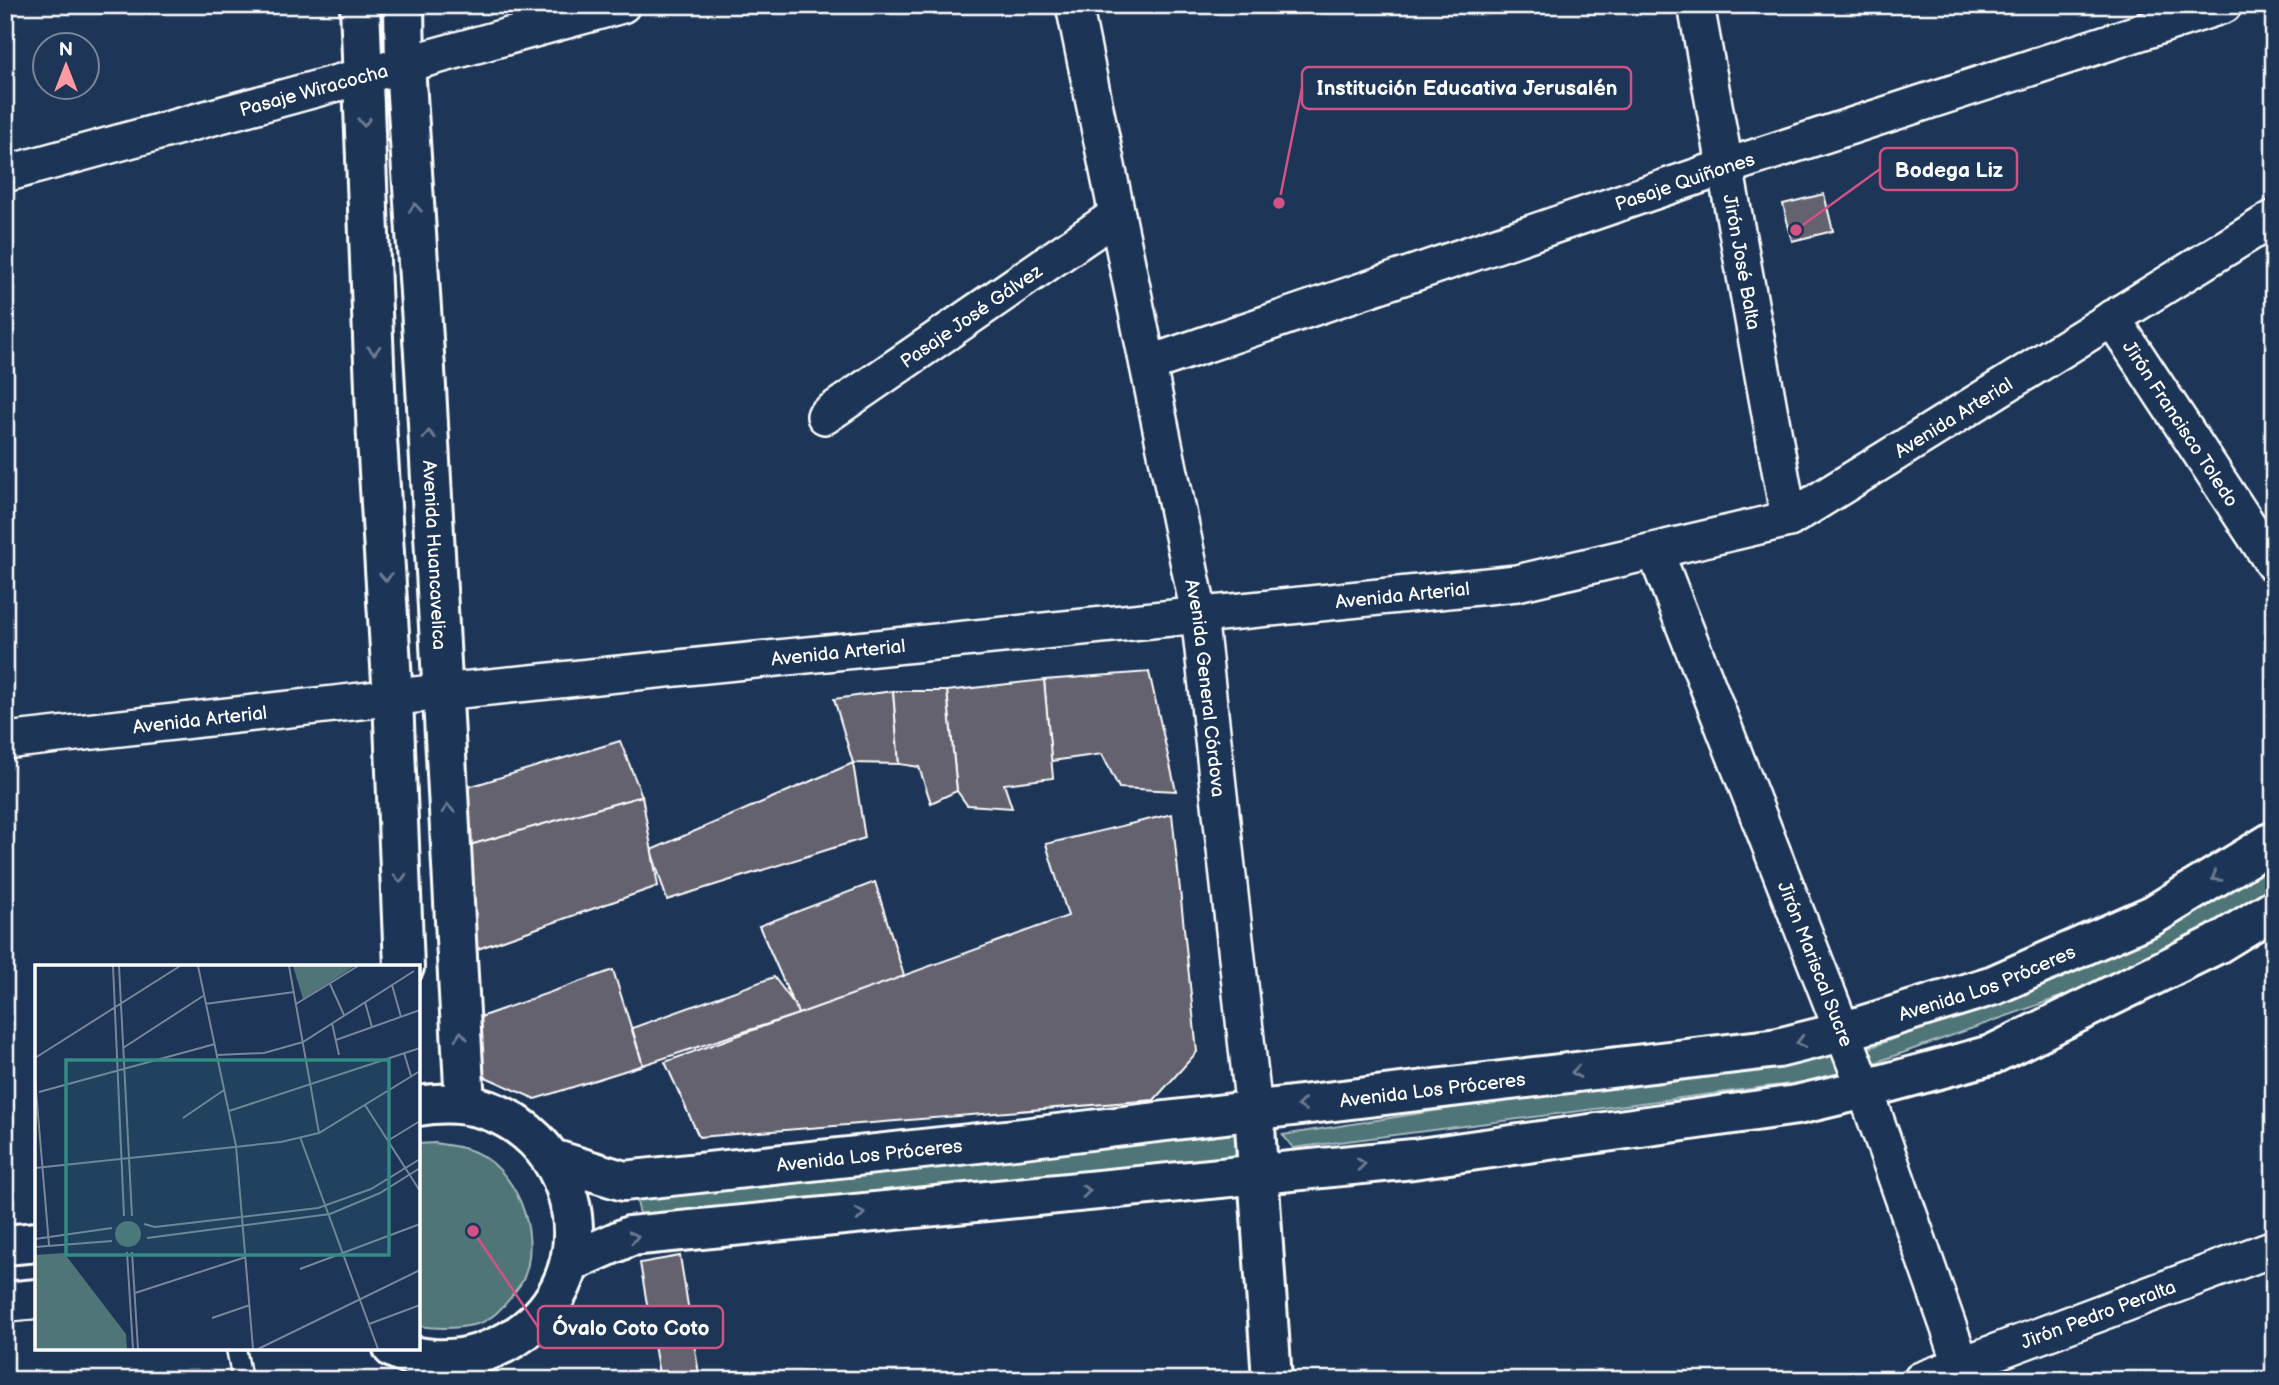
<svg xmlns="http://www.w3.org/2000/svg" width="2279" height="1385" viewBox="0 0 2279 1385" font-family="'Balsamiq Sans',sans-serif">
  <style>
    .green { fill: #4f7578; stroke: #a7babc; stroke-width: 2 }
    .building { fill: #64626e; stroke: #fff; stroke-width: 2 }
    .lines { fill: none; stroke-linecap: round; stroke-linejoin: round }
    .service-casing { stroke: #fff; stroke-width: 23 }
    .minor-casing { stroke: #fff; stroke-width: 40 }
    .tertiary-casing { stroke: #fff; stroke-width: 44 }
    .service { stroke: #1d3557; stroke-width: 18 }
    .minor { stroke: #1d3557; stroke-width: 35 }
    .tertiary { stroke: #1d3557; stroke-width: 38 }
    .oneway { stroke: #6c7c92 }
    .labels { text-anchor: middle; stroke-width: 5; stroke-linejoin: round; paint-order: stroke }
    .street-label { font-size: 19px; fill: #fff; stroke: #1d3557 }
    .inset-road { fill: none; stroke: #77869a; stroke-width: 2 }
    .view { fill: #338b84; fill-opacity: 0.15; stroke: #338b84; stroke-width: 3.5 }
    .inset-edge { fill: none; stroke: #fff; stroke-width: 3.5 }
    .leader { fill: none; stroke: #d15284; stroke-width: 2.5 }
    .callout-dot { fill: #d15284; stroke: #1d3557; stroke-width: 2.5 }
    .callout { fill: #1d3557; stroke: #d15284; stroke-width: 2.5 }
    .callout-label { font-size: 21px; text-anchor: middle; font-weight: bold; fill: #fff }
  </style>
  <rect width="100%" height="100%" fill="#1d3557"/>
  <filter id="ink" filterUnits="userSpaceOnUse"><feTurbulence type="fractalNoise" baseFrequency=".0143" numOctaves="2"/><feDisplacementMap in="SourceGraphic" scale="14" xChannelSelector="R" yChannelSelector="G"/><feConvolveMatrix kernelMatrix="1 2 1 2 8 2 1 2 1" color-interpolation-filters="sRGB"/></filter>
  <g filter="url(#ink)">
    <g class="green">
      <path d="M2274,858V887L2134,971L1874,1063L1864,1050L2127,948Z"/>
      <path d="M1834,1047L1843,1077L1293,1148L1283,1135Z"/>
      <path d="M1236,1134L1241,1163L642,1222L635,1194Z"/>
      <path d="M435,1143C446,1145 457,1146 467,1149C516,1164 543,1234 523,1280C520,1286 514,1292 511,1297C503,1308 490,1321 477,1324C458,1329 438,1329 418,1326V1144Z"/>
    </g>
    <g class="building">
      <path d="M1824,194L1833,231L1792,241L1783,204Z"/>
      <path d="M1149,672L1176,791L1119,788L1102,754L1051,761L1044,680Z"/>
      <path d="M1044,680L1053,778L1004,784L1012,808L967,805L957,791L947,691Z"/>
      <path d="M893,691L899,764L853,763L834,699Z"/>
      <path d="M893,691H947L957,791L931,803L919,767L899,764Z"/>
      <path d="M620,741L642,796L463,847L462,789Z"/>
      <path d="M853,763L865,838L667,900L651,850Z"/>
      <path d="M642,796L658,886L469,952L463,847Z"/>
      <path d="M1172,814L1197,1052L1154,1100L699,1137L665,1062L1068,916L1046,844Z"/>
      <path d="M875,882L904,976L798,1014L759,926Z"/>
      <path d="M613,970L643,1065L535,1099L472,1071L469,1021Z"/>
      <path d="M774,977L795,1005L798,1014L643,1065L632,1028Z"/>
      <path d="M680,1256L700,1380H660L640,1263Z"/>
    </g>
    <g class="lines">
      <defs>
        <path id="service" d="M236,1348L242,1380"/>
        <g id="minor">
          <path id="s1" d="M1074,5L1199,614L1254,1111"/>
          <path id="s2" d="M1696,5L1789,519"/>
          <path id="s3" d="M5,174L622,5"/>
          <path id="s4" d="M2112,318L2274,565"/>
          <path id="s5" d="M1148,364L1725,167L2224,5"/>
          <path id="s6" d="M825,416L1117,215"/>
          <path id="s7" d="M1655,551L1865,1089L1967,1380"/>
          <path id="s8" d="M5,741L441,692L1517,583L1789,519L2274,218"/>
          <path id="s9" d="M1921,1380L2274,1248"/>
        </g>
        <g id="tertiary">
          <path d="M360,5L377,439L393,698L404,967"/>
          <path id="s10" d="M404,5L405,65L425,369L465,1104"/>
          <path d="M1254,1111L1272,1380"/>
          <path id="s11" d="M552,1159L624,1181L1015,1139L1778,1048L1842,1032L1994,985L2153,915L2274,841"/>
          <path d="M5,1245L37,1242"/>
          <path d="M571,1262L630,1236L1413,1159L1797,1105L1865,1089L1991,1055L2217,944L2274,909"/>
          <path d="M5,1302L37,1299"/>
          <path d="M393,1348C418,1362 455,1362 481,1353C638,1300 579,1078 418,1106"/>
        </g>
      </defs>
      <use href="#service" class="service-casing"/>
      <use href="#minor" class="minor-casing"/>
      <use href="#tertiary" class="tertiary-casing"/>
      <use href="#service" class="service"/>
      <use href="#minor" class="minor"/>
      <use href="#tertiary" class="tertiary"/>
    </g>
    <defs><path id="oneway-chevron" d="M-2-3.5L2.5 0L-2 3.5" fill="none" stroke-width="1.6" stroke-linecap="round" stroke-linejoin="round" transform="scale(1.75)"/></defs>
    <g class="oneway">
      <use href="#oneway-chevron" transform="translate(364 122) rotate(88)"/>
      <use href="#oneway-chevron" transform="translate(415 208) rotate(-94)"/>
      <use href="#oneway-chevron" transform="translate(374 350) rotate(88)"/>
      <use href="#oneway-chevron" transform="translate(429 435) rotate(-93)"/>
      <use href="#oneway-chevron" transform="translate(386 577) rotate(87)"/>
      <use href="#oneway-chevron" transform="translate(448 809) rotate(-93)"/>
      <use href="#oneway-chevron" transform="translate(2216 877) rotate(148)"/>
      <use href="#oneway-chevron" transform="translate(400 878) rotate(88)"/>
      <use href="#oneway-chevron" transform="translate(461 1036) rotate(-93)"/>
      <use href="#oneway-chevron" transform="translate(1801 1042) rotate(166)"/>
      <use href="#oneway-chevron" transform="translate(1576 1072) rotate(173)"/>
      <use href="#oneway-chevron" transform="translate(1302 1105) rotate(173)"/>
      <use href="#oneway-chevron" transform="translate(1361 1164) rotate(-6)"/>
      <use href="#oneway-chevron" transform="translate(1086 1191) rotate(-6)"/>
      <use href="#oneway-chevron" transform="translate(860 1214) rotate(-6)"/>
      <use href="#oneway-chevron" transform="translate(634 1237) rotate(-12)"/>
    </g>
  </g>
  <g class="labels">
    <g class="street-label">
      <text dy="7" stroke="none"><textPath href="#s3" startOffset="320">Pasaje Wiracocha</textPath></text>
      <text dy="7" stroke="none"><textPath href="#s5" startOffset="567">Pasaje Quiñones</textPath></text>
      <text dy="7" stroke="none"><textPath href="#s2" startOffset="261">Jirón José Balta</textPath></text>
      <text dy="7" stroke="none"><textPath href="#s6" startOffset="177">Pasaje José Gálvez</textPath></text>
      <text dy="7" stroke="none"><textPath href="#s8" startOffset="1993">Avenida Arterial</textPath></text>
      <text dy="7" stroke="none"><textPath href="#s4" startOffset="126">Jirón Francisco Toledo</textPath></text>
      <text dy="7" stroke="none"><textPath href="#s10" startOffset="551">Avenida Huancavelica</textPath></text>
      <text dy="7" stroke="none"><textPath href="#s8" startOffset="1405">Avenida Arterial</textPath></text>
      <text dy="7" stroke="none"><textPath href="#s8" startOffset="838">Avenida Arterial</textPath></text>
      <text dy="7" stroke="none"><textPath href="#s1" startOffset="696">Avenida General Córdova</textPath></text>
      <text dy="7" stroke="none"><textPath href="#s8" startOffset="196">Avenida Arterial</textPath></text>
      <text dy="7" stroke="none"><textPath href="#s7" startOffset="443">Jirón Mariscal Sucre</textPath></text>
      <text dy="7" stroke="none"><textPath href="#s11" startOffset="1456">Avenida Los Próceres</textPath></text>
      <text dy="7" stroke="none"><textPath href="#s11" startOffset="889">Avenida Los Próceres</textPath></text>
      <text dy="7" stroke="none"><textPath href="#s11" startOffset="322">Avenida Los Próceres</textPath></text>
      <text dy="7" stroke="none"><textPath href="#s9" startOffset="189">Jirón Pedro Peralta</textPath></text>
    </g>
  </g>
  <g transform="translate(35 965)">
    <rect width="385" height="385" fill="#1d3557"/>
    <path d="M258,1H320L268,34ZM80 269a13 13 0 1 1 26 0a13 13 0 1 1-26 0ZM29,288L91,369L92,384H0V290Z" fill="#4f7578"/>
    <path class="inset-road" d="M78,1L89,251M84,1L97,251M163,1L201,181L218,384M254,1L284,168M295,19L309,50M357,20L366,52M330,37L337,62M170,39L259,27M261,39L323,1M297,58L304,90M301,75L385,45M88,83L168,31M369,88L376,111M182,90L229,88L268,77L379,6M0,93L145,1M0,114L14,280M4,127L180,79M330,140L385,226M194,146L385,83M148,153L189,125M265,172L343,384M354,175L385,156M0,203L246,177L284,168L385,106M109,259L120,262L283,243L336,224L385,194M112,273L295,249L345,228L385,203M0,274L77,263M0,282L77,276M92,287L98,384M97,287L103,384M265,304L385,259M100,328L211,292M177,353L215,340M334,359L385,340M223,384L385,305"/>
    <path class="view" d="M31,95H354V290H31Z"/>
    <rect width="385" height="385" class="inset-edge"/>
  </g>
  <path class="leader" d="M1279 203L1302 88M1796 230L1880 169M473 1231L538 1327"/>
  <g class="callout-dot">
    <circle cx="1279" cy="203" r="7"/>
    <circle cx="1796" cy="230" r="7"/>
    <circle cx="473" cy="1231" r="7"/>
  </g>
  <g class="callout">
    <rect x="1302" y="67" width="329" height="42" rx="7"/>
    <rect x="1880" y="148" width="137" height="42" rx="7"/>
    <rect x="538" y="1306" width="185" height="42" rx="7"/>
  </g>
  <g class="callout-label">
    <text x="1467" y="95">Institución Educativa Jerusalén</text>
    <text x="1949" y="177">Bodega Liz</text>
    <text x="631" y="1335">Óvalo Coto Coto</text>
  </g>
  <rect width="2279" height="1385" fill="none" stroke="#1d3557" stroke-width="28"/>
  <rect x="14" y="14" width="2251" height="1357" fill="none" stroke="#fff" stroke-width="2.5" filter="url(#ink)"/>
  <g transform="translate(66 66)"><circle r="33" fill="#1d3557" stroke="#77869a" stroke-width="2"/>
  <path d="M0-5L12 26L0 18L-12 26Z" fill="#ff9aa2"/>
  <text y="-10" font-size="19" font-weight="bold" text-anchor="middle" fill="#ffffff">N</text>
  </g>
</svg>
